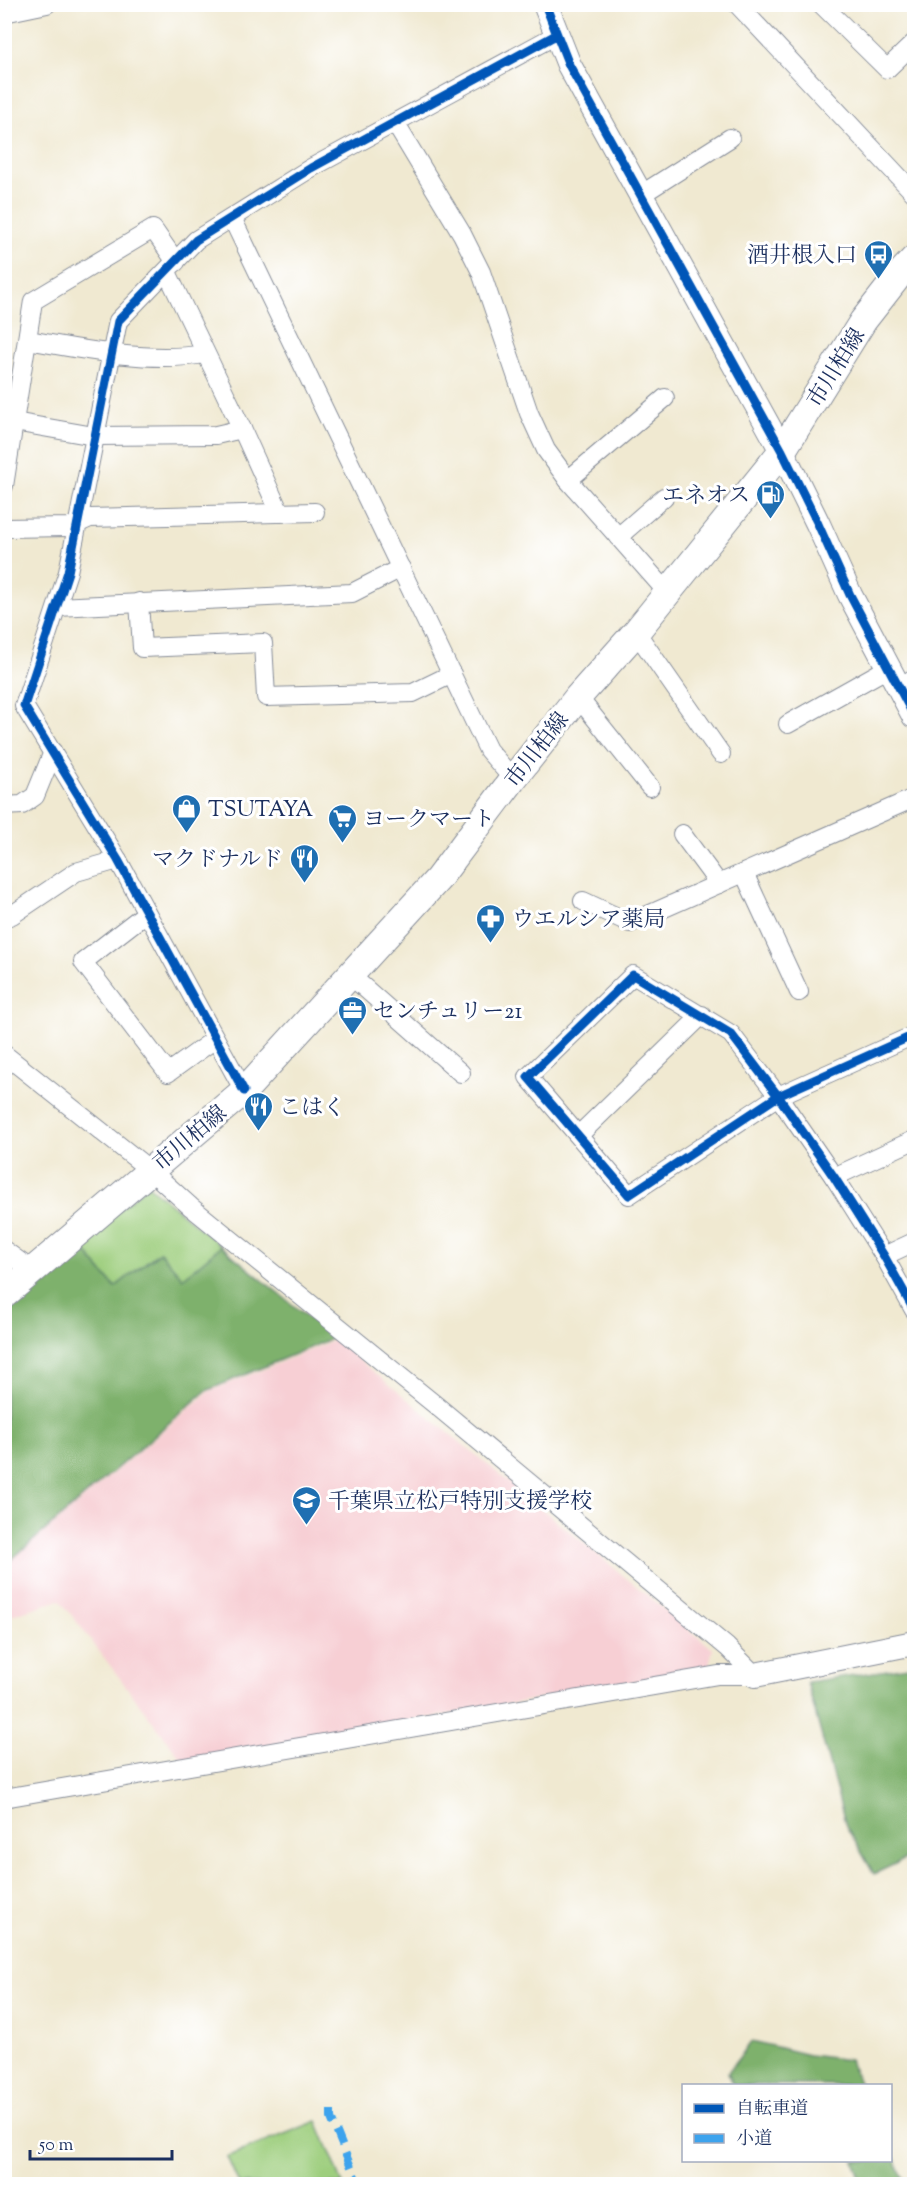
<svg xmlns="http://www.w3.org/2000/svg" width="919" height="2189" viewBox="0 0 919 2189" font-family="'Sorts Mill Goudy','Noto Serif JP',serif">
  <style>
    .built { fill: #f7cfd4 }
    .green { fill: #9dce7d; stroke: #5c7e6e; stroke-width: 1.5 }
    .forest { fill: #7eb16c; stroke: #4c7065; stroke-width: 1.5 }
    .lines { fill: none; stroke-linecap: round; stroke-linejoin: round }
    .street-casing { stroke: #868c98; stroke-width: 20 }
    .secondary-casing { stroke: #868c98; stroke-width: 26 }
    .primary-casing { stroke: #868c98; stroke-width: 29 }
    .street { stroke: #fff; stroke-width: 18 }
    .secondary { stroke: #fff; stroke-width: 24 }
    .primary { stroke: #fff; stroke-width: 27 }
    .quiet { stroke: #3da3ed; stroke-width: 8; stroke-dasharray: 15 8; stroke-linecap: butt }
    .cycleway-casing { stroke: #fff; stroke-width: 13 }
    .cycleway { stroke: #0057b8; stroke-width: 9 }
    .labels { text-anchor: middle; stroke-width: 6; stroke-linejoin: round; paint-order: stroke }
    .poi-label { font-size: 22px; fill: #1b2f5e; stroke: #fff; text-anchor: start }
    .street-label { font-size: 22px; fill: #1b2f5e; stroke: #fff }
  </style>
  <rect width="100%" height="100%" fill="#fff"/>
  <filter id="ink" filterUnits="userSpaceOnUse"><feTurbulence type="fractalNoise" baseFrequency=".0167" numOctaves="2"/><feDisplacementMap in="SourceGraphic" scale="12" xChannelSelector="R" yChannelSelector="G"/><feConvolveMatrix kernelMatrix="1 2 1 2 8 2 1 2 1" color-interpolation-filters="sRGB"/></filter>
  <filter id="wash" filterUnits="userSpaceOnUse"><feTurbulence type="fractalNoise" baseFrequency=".008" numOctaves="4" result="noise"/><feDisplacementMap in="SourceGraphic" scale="24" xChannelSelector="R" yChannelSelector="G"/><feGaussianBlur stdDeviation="1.35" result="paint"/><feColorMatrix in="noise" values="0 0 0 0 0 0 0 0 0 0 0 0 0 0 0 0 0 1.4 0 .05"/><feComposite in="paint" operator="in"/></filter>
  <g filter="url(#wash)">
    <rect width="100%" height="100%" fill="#f0e9d1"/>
    <path class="built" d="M335,1340L713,1649L708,1669L183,1761L60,1600L5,1617L4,1567L208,1392Z"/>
    <g class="green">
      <path d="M148,1185L221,1246L183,1278L159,1252L115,1287L79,1244Z"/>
      <path d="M317,2121L343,2184H239L227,2157Z"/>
    </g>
    <g class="forest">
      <path d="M79,1244L115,1287L160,1252L183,1278L221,1246L333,1338L206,1391L5,1565V1307Z"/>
      <path d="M914,1666V1855L874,1874L846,1826L807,1682Z"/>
      <path d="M752,2041L809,2055L849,2060L860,2085H733L728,2072Z"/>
      <path d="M891,2151L906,2184H862L854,2161L890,2160Z"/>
    </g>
  </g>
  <g filter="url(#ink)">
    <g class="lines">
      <defs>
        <g id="street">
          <path d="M737,4L914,193"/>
          <path d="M821,4L887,69L914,43"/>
          <path d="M4,13L47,4"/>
          <path d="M395,123L462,234L481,272L529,413L546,450L568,480L668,593"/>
          <path d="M642,194L730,138"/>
          <path d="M232,218L488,750L513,779"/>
          <path d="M167,272L242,429L280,513"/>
          <path d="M28,340C83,350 150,363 205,354"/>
          <path d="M14,422L94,436L216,435L242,429"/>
          <path d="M568,480L665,398"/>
          <path d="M4,486L33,301L153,229L176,262"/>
          <path d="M4,528L70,527L90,518L315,512"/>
          <path d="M618,537L664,497"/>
          <path d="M139,602L142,648L263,643L266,697L413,693L452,674"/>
          <path d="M57,607L352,593L401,568"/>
          <path d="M636,632L721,754"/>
          <path d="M899,688L914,678"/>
          <path d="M578,697L650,787"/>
          <path d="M788,724L888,668"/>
          <path d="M4,806L22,805L35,796L53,752"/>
          <path d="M682,834L719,884"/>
          <path d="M744,873L799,992"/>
          <path d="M583,901L630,923L914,798"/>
          <path d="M145,914L83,962L168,1073L215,1039"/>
          <path d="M4,918L12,915L76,872L118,860"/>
          <path d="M350,975L461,1073"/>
          <path d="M914,1035L778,1096L629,1195L528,1077L633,975L731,1034L778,1096L834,1177L884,1256L914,1310"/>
          <path d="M4,1054L150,1170L191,1207L438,1407L727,1647L755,1675"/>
          <path d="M244,1091L118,860L24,706L68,572L118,321L196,240L311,168L556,35"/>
          <path d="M579,1135L702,1015"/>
          <path d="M834,1177L914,1140"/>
          <path d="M4,1250L33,1271"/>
          <path d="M884,1256L914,1242"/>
          <path d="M4,1798L718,1675H755"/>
        </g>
        <g id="secondary">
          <path d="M545,4L569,65L782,451L818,524L850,595L914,716"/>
          <path d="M755,1675L914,1643"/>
        </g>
        <path id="primary" d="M4,1295L244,1091L438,879L513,779L578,697L636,632L782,451L863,321L899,275L914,259"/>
      </defs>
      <use href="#street" class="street-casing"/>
      <use href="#secondary" class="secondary-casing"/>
      <use href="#primary" class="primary-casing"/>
      <use href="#street" class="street"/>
      <use href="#secondary" class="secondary"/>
      <use href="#primary" class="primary"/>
      <path class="quiet" d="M331,2110V2118L358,2184"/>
      <defs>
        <g id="cycleway">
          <path d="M545,4L569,65L782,451L818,524L850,595L914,716"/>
          <path d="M914,1035L778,1096L629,1195L528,1077L633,975L731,1034L778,1096L834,1177L884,1256L914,1310"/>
          <path d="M244,1091L118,860L24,706L68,572L118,321L196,240L311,168L556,35"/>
        </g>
      </defs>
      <use href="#cycleway" class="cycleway-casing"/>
      <use href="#cycleway" class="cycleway"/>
    </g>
  </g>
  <defs>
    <symbol id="bus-pin" viewBox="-11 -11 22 30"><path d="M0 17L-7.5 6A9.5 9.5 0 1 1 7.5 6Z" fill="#1f6fb2" stroke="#fff"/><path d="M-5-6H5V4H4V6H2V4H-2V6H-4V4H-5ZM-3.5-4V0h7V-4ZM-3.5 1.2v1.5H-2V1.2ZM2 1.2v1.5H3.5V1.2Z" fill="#fff"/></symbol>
    <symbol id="fuel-pin" viewBox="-11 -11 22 30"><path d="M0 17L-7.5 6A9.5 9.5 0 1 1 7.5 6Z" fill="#1f6fb2" stroke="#fff"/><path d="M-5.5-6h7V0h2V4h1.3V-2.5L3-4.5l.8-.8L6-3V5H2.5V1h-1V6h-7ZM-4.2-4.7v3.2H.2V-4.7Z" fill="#fff"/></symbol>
    <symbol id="shop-pin" viewBox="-11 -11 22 30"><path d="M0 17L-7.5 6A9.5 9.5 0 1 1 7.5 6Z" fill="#1f6fb2" stroke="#fff"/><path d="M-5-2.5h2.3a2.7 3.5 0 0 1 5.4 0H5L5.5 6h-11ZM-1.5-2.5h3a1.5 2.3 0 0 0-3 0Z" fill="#fff"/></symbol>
    <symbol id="supermarket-pin" viewBox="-11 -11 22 30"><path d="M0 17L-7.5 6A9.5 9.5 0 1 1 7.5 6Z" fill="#1f6fb2" stroke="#fff"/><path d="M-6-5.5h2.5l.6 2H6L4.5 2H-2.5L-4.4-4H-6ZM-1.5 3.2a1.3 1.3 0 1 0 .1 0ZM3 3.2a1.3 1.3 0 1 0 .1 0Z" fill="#fff"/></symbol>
    <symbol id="restaurant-pin" viewBox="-11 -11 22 30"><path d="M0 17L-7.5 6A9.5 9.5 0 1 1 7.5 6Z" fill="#1f6fb2" stroke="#fff"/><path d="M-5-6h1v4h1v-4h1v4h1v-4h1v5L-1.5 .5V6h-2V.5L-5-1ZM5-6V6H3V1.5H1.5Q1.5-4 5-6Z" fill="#fff"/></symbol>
    <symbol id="pharmacy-pin" viewBox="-11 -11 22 30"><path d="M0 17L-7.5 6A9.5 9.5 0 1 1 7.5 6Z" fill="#1f6fb2" stroke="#fff"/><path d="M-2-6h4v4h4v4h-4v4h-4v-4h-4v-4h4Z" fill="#fff"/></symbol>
    <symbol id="office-pin" viewBox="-11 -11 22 30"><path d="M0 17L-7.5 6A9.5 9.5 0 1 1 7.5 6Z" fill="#1f6fb2" stroke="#fff"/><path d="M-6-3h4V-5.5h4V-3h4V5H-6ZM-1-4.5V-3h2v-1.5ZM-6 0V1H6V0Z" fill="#fff"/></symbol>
    <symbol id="school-pin" viewBox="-11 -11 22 30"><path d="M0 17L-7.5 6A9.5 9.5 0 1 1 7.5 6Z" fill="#1f6fb2" stroke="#fff"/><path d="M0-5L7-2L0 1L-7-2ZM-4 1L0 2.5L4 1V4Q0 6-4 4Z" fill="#fff"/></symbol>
  </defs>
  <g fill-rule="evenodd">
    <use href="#bus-pin" x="862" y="238" width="33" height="45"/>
    <use href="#fuel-pin" x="754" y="478" width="33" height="45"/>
    <use href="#shop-pin" x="170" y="792" width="33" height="45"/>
    <use href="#supermarket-pin" x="326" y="802" width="33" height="45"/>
    <use href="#restaurant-pin" x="288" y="842" width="33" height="45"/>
    <use href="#pharmacy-pin" x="474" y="902" width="33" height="45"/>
    <use href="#office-pin" x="336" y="994" width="33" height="45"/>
    <use href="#restaurant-pin" x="242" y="1090" width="33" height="45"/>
    <use href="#school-pin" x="290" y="1484" width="33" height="45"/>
  </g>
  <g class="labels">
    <g class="poi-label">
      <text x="857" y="262" text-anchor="end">酒井根入口</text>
      <text x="750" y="502" text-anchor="end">エネオス</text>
      <text x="208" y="816">TSUTAYA</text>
      <text x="363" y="826">ヨークマート</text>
      <text x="283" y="866" text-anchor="end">マクドナルド</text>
      <text x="512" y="926">ウエルシア薬局</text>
      <text x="373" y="1018">センチュリー21</text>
      <text x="279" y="1114">こはく</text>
      <text x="328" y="1508">千葉県立松戸特別支援学校</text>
    </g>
    <g class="street-label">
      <text transform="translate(835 367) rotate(-58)" y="8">市川柏線</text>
      <text transform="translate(536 749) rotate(-52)" y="8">市川柏線</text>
      <text transform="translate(189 1137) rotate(-40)" y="8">市川柏線</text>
    </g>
  </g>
  <rect width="919" height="2189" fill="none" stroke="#fff" stroke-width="24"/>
  <rect x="682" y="2084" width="210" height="78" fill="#ffffff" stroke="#a4acbf" stroke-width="1.5"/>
  <rect x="694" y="2104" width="30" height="9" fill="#0057b8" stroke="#a4acbf" stroke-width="1.5"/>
  <text x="736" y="2114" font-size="18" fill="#1b2f5e">自転車道</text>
  <rect x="694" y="2134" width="30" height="9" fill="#3da3ed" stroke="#a4acbf" stroke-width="1.5"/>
  <text x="736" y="2144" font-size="18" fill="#1b2f5e">小道</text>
  <path d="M30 2150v9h142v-9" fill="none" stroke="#1b2f5e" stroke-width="3"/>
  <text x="39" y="2150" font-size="18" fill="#1b2f5e" stroke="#ffffff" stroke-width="4.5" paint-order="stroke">50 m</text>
</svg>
